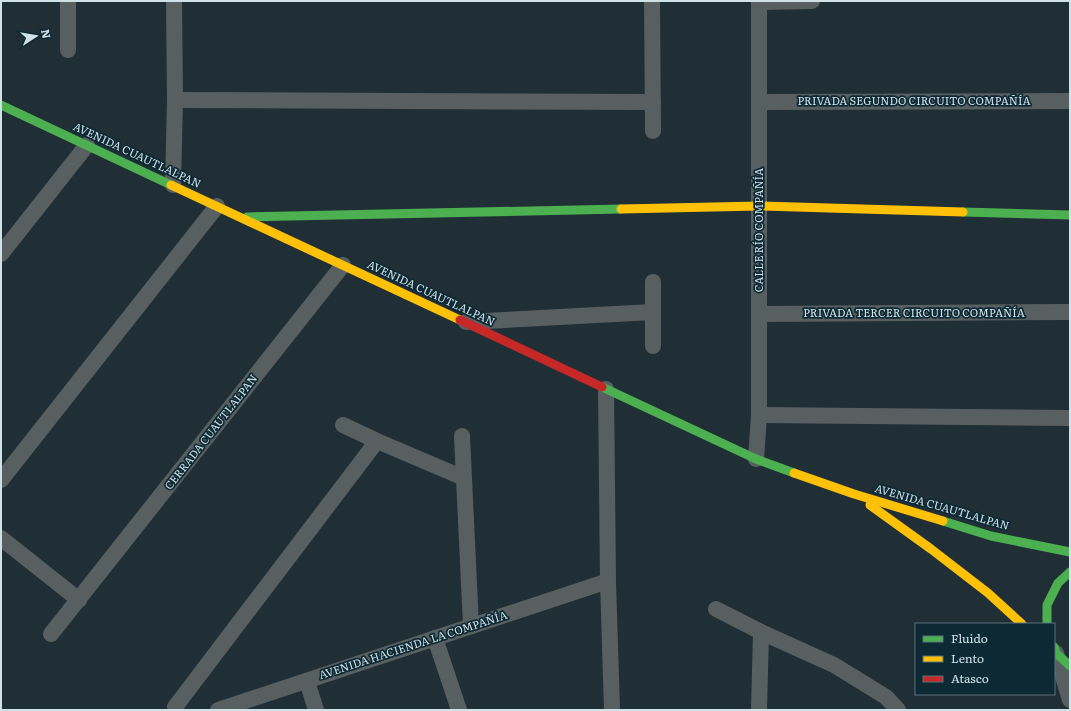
<svg xmlns="http://www.w3.org/2000/svg" width="1071" height="711" viewBox="0 0 1071 711" font-family="Literata,serif">
  <style>
    .lines { fill: none; stroke-linecap: round; stroke-linejoin: round }
    .street { stroke: #585f61; stroke-width: 16 }
    .fast { stroke: #4caf50; stroke-width: 9 }
    .slow { stroke: #ffc107; stroke-width: 9 }
    .jam { stroke: #c62828; stroke-width: 9 }
    .labels { text-anchor: middle; stroke-width: 3.5; stroke-linejoin: round; paint-order: stroke }
    .street-label { font-size: 11px; fill: #d1e1e8; stroke: #0c2934 }
  </style>
  <rect width="100%" height="100%" fill="#1f2f35"/>
  <g class="lines">
    <g class="street">
      <path d="M68,1V50"/>
      <path d="M652,1L653,131"/>
      <path d="M759,2L812,1"/>
      <path d="M175,100L653,102"/>
      <path d="M759,102L1070,101"/>
      <path d="M173,185L175,100L174,1"/>
      <path d="M1,254L87,145"/>
      <path d="M759,314L1070,312"/>
      <path d="M466,322L653,312"/>
      <path d="M653,346V282"/>
      <path d="M606,389L608,581L612,710"/>
      <path d="M759,415L1070,418"/>
      <path d="M343,425L377,441L464,478"/>
      <path d="M462,436L471,626"/>
      <path d="M756,459L759,415V1"/>
      <path d="M1,480L217,206"/>
      <path d="M1,538L79,600"/>
      <path d="M716,609L761,632L834,665L886,697L898,710"/>
      <path d="M51,634L343,265"/>
      <path d="M435,638L459,710"/>
      <path d="M1056,653L1070,700"/>
      <path d="M307,681L316,710"/>
      <path d="M176,710L175,707L377,441"/>
      <path d="M218,710L608,581"/>
      <path d="M759,710L761,632"/>
    </g>
    <g class="fast">
      <path d="M1,105L171,185"/>
      <path d="M963,212L1070,215"/>
      <path d="M247,217L621,209"/>
      <path d="M602,387L756,459L794,473"/>
      <path d="M943,521L991,536L1070,552"/>
      <path d="M1047,624V605L1058,583L1070,572"/>
      <path d="M1054,647L1056,653L1070,666"/>
    </g>
    <g class="slow">
      <path d="M171,185L460,320"/>
      <path d="M621,209L759,206L963,212"/>
      <path d="M794,473L854,494L943,521"/>
      <path d="M870,505L931,549L988,593L1022,624"/>
    </g>
    <path class="jam" d="M460,320L602,387"/>
  </g>
  <g class="labels">
    <g class="street-label">
      <text x="914" y="105">PRIVADA SEGUNDO CIRCUITO COMPAÑÍA</text>
      <text transform="translate(137 155) rotate(25)" y="4">AVENIDA CUAUTLALPAN</text>
      <text transform="translate(759 230) rotate(-90)" y="4">CALLE RÍO COMPAÑÍA</text>
      <text transform="translate(431 293) rotate(25)" y="4">AVENIDA CUAUTLALPAN</text>
      <text x="914" y="317">PRIVADA TERCER CIRCUITO COMPAÑÍA</text>
      <text transform="translate(211 432) rotate(-52)" y="4">CERRADA CUAUTLALPAN</text>
      <text transform="translate(942 507) rotate(16)" y="4">AVENIDA CUAUTLALPAN</text>
      <text transform="translate(413 645) rotate(-18)" y="4">AVENIDA HACIENDA LA COMPAÑÍA</text>
    </g>
  </g>
  <rect width="1071" height="711" fill="none" stroke="#d1e1e8" stroke-width="4"/>
  <rect x="915" y="623" width="140" height="72" fill="#0c2934" stroke="#5b737c"/>
  <rect x="923" y="636" width="20" height="6" fill="#4caf50" stroke="#5b737c"/>
  <text x="951" y="643" font-size="12" fill="#d1e1e8">Fluido</text>
  <rect x="923" y="656" width="20" height="6" fill="#ffc107" stroke="#5b737c"/>
  <text x="951" y="663" font-size="12" fill="#d1e1e8">Lento</text>
  <rect x="923" y="676" width="20" height="6" fill="#c62828" stroke="#5b737c"/>
  <text x="951" y="683" font-size="12" fill="#d1e1e8">Atasco</text>
  <g transform="translate(36 36) rotate(78)" stroke="#0c2934" stroke-width="3" paint-order="stroke">
  <path d="M0-3L7 15L0 10L-7 15Z" fill="#d1e1e8"/>
  <text y="-6" font-size="11" font-weight="bold" text-anchor="middle" fill="#d1e1e8">N</text>
  </g>
</svg>
